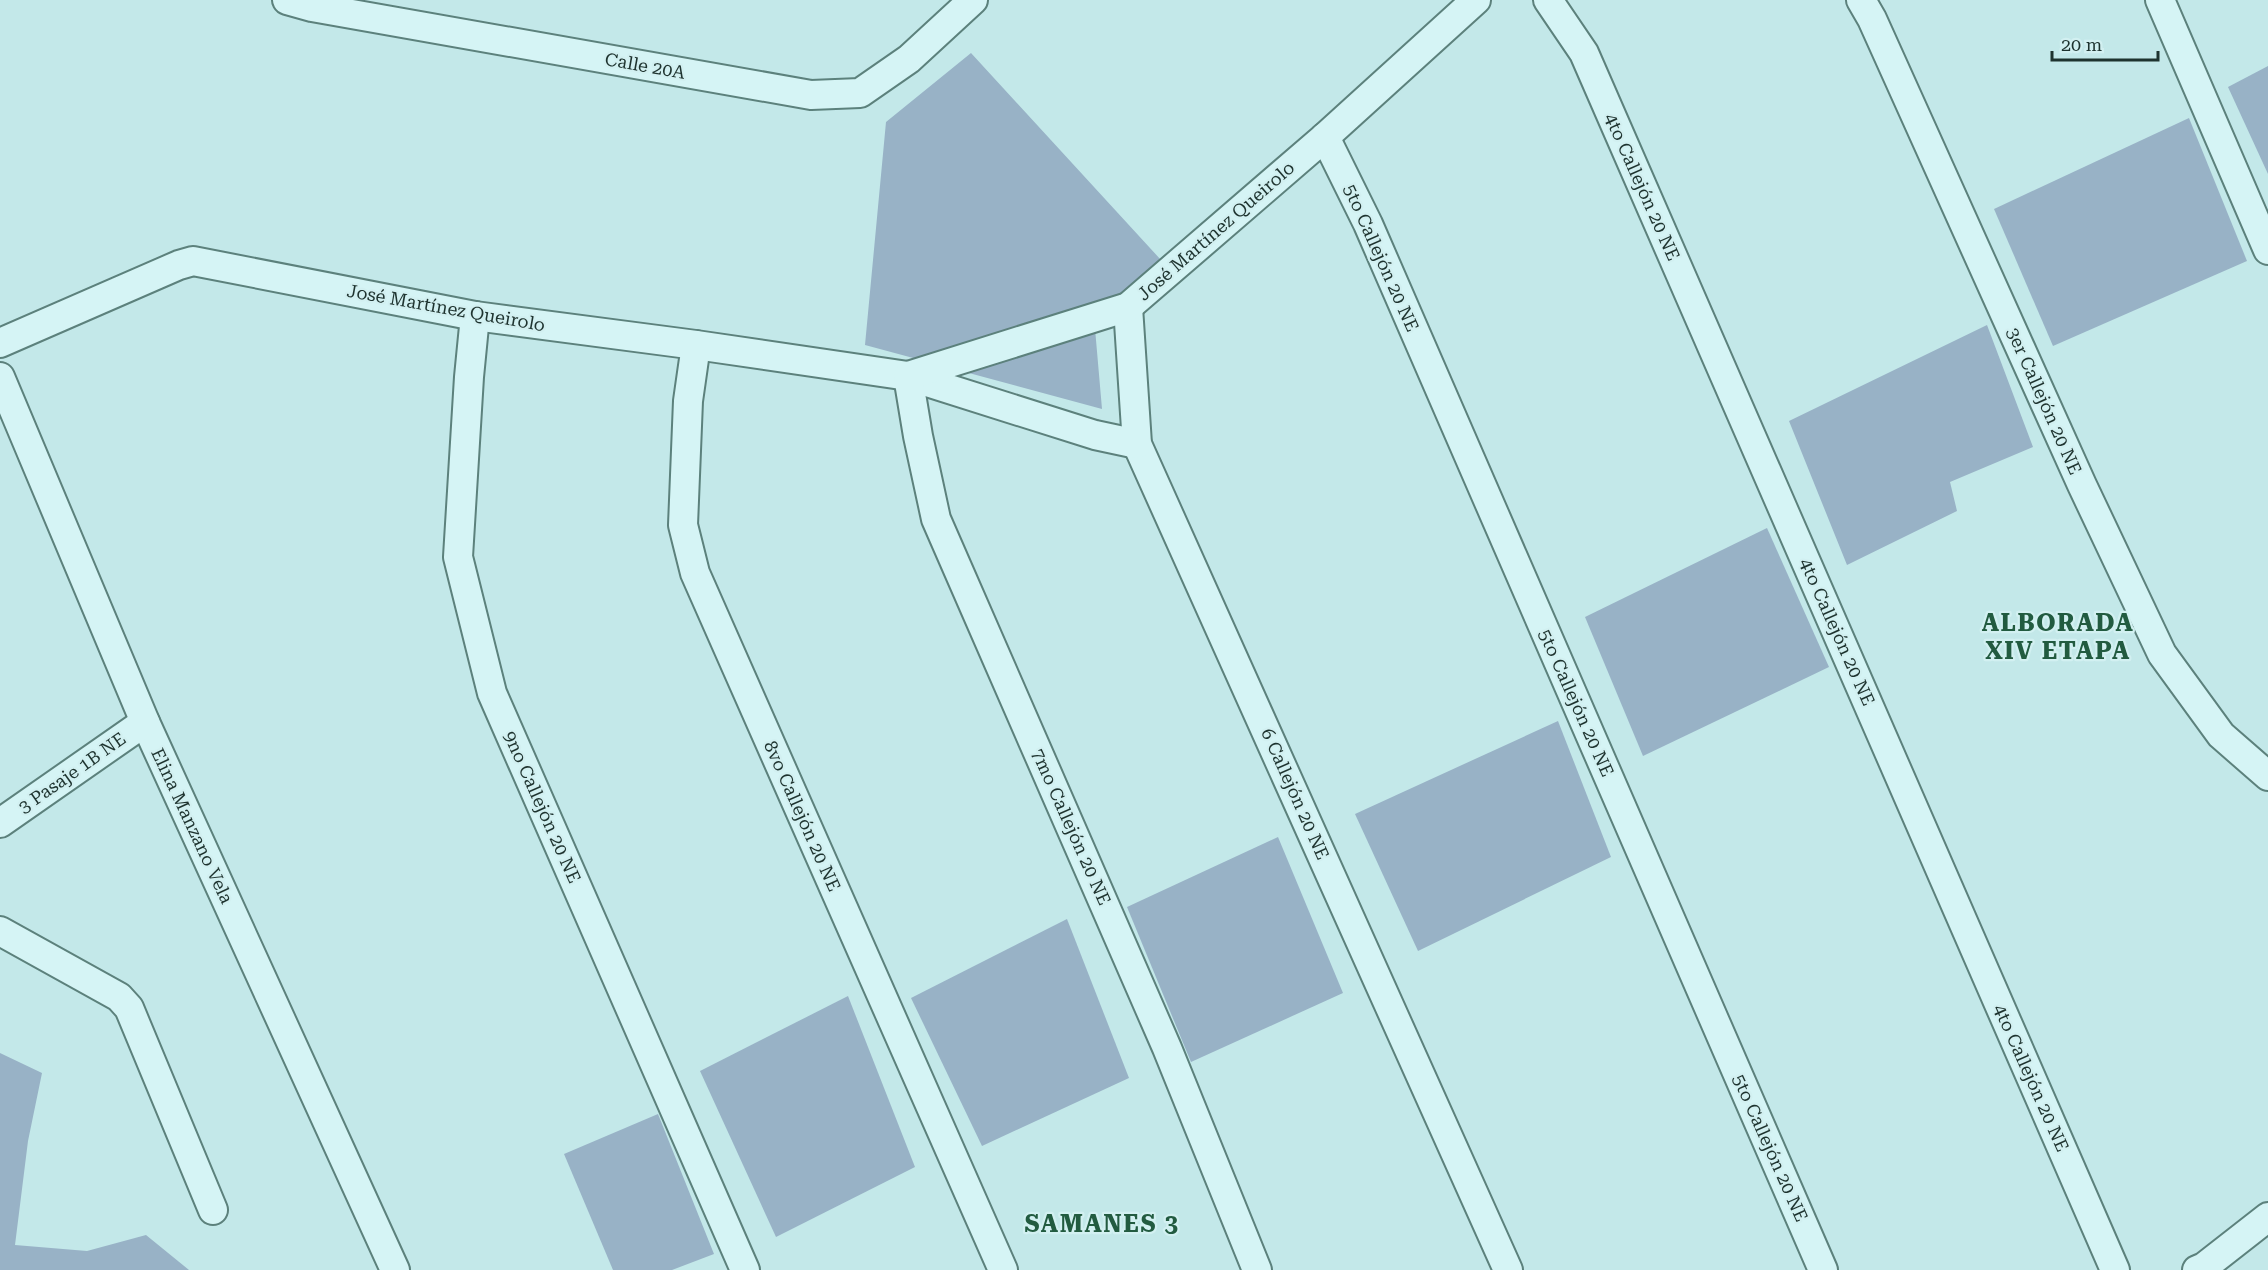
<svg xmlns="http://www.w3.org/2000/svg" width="2268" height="1270" viewBox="0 0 2268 1270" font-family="'Roboto Serif',serif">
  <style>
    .green { fill: #98b2c6 }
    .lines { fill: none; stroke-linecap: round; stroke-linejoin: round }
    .minor-casing { stroke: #5c817c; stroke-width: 32 }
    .minor { stroke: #d5f4f5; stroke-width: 28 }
    .labels { text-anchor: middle; stroke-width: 4.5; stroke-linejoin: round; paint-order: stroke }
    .street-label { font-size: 18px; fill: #1e332f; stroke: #d2f0f1 }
    .district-label { font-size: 24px; font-weight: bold; letter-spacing: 1.5px; fill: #225b40; stroke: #d2f0f1 }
  </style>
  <rect width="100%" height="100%" fill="#c3e8e9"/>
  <g class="green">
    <path d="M971,53L1161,260L1094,317L1102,409L865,345L886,122Z"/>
    <path d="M2268,66V174L2228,87Z"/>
    <path d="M2189,118L2247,261L2053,346L1994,209Z"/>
    <path d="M1987,325L2033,447L1950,482L1957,511L1847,565L1789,421Z"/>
    <path d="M1767,528L1829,667L1643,756L1585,617Z"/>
    <path d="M1558,721L1611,857L1418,951L1355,814Z"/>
    <path d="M1278,837L1343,993L1191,1062L1127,907Z"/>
    <path d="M1067,919L1129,1078L982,1146L911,998Z"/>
    <path d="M848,996L915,1167L776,1237L700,1071Z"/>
    <path d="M0,1053L42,1073L28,1141L15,1245L87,1251L146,1235L189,1270H0Z"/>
    <path d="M658,1114L714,1254L672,1270H613L564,1154Z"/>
  </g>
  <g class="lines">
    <defs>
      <g id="minor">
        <path d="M287,0L312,7L811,95L860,93L909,59L973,0"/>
        <path d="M1548,0L1584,53L2115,1270"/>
        <path d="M1861,0L1872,19L2082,485L2162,654L2221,735L2268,776"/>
        <path d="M2160,0L2268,250"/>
        <path d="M1325,137L1368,224L1823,1270"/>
        <path d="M1128,307L1137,444L1508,1270"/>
        <path d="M475,316L469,377L458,557L492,693L745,1270"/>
        <path d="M0,343L179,265L193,261L475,316L696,345L908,376L1095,435L1137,444"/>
        <path d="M696,345L688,401L683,525L695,573L1003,1270"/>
        <path d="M0,377L145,722L395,1270"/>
        <path d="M0,823L145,722"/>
        <path d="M0,931L119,997L129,1008L213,1210"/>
        <path d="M1257,1270L1167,1048L936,519L918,436L908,376L1128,307L1325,137L1476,0"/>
        <path d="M2197,1270L2204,1267L2268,1217"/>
      </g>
    </defs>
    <use href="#minor" class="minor-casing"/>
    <use href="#minor" class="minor"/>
  </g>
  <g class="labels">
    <g class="street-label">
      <text transform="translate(645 66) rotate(10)" y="6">Calle 20A</text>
      <text transform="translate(1642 187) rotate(66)" y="6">4to Callejón 20 NE</text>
      <text transform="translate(1216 231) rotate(-41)" y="6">José Martínez Queirolo</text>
      <text transform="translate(1381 258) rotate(66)" y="6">5to Callejón 20 NE</text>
      <text transform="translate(446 308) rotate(10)" y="6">José Martínez Queirolo</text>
      <text transform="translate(2044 401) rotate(66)" y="6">3er Callejón 20 NE</text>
      <text transform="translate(1837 632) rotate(66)" y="6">4to Callejón 20 NE</text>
      <text transform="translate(1576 703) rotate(66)" y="6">5to Callejón 20 NE</text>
      <text transform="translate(72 773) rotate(-35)" y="6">3 Pasaje 1B NE</text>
      <text transform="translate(1295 794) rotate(66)" y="6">6 Callejón 20 NE</text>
      <text transform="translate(542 807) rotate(66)" y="6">9no Callejón 20 NE</text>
      <text transform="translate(802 816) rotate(66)" y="6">8vo Callejón 20 NE</text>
      <text transform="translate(192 826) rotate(65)" y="6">Elina Manzano Vela</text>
      <text transform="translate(1071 827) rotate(66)" y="6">7mo Callejón 20 NE</text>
      <text transform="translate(2031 1078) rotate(66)" y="6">4to Callejón 20 NE</text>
      <text transform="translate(1770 1148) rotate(66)" y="6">5to Callejón 20 NE</text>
    </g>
    <g class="district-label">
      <text x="2058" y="631">ALBORADA<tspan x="2058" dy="28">XIV ETAPA</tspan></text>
      <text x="1102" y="1232">SAMANES 3</text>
    </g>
  </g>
  <path d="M2052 51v9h106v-9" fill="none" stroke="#1e332f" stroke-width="3"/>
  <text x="2061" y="51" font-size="18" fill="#1e332f" stroke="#d2f0f1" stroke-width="4.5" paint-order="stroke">20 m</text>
</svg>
